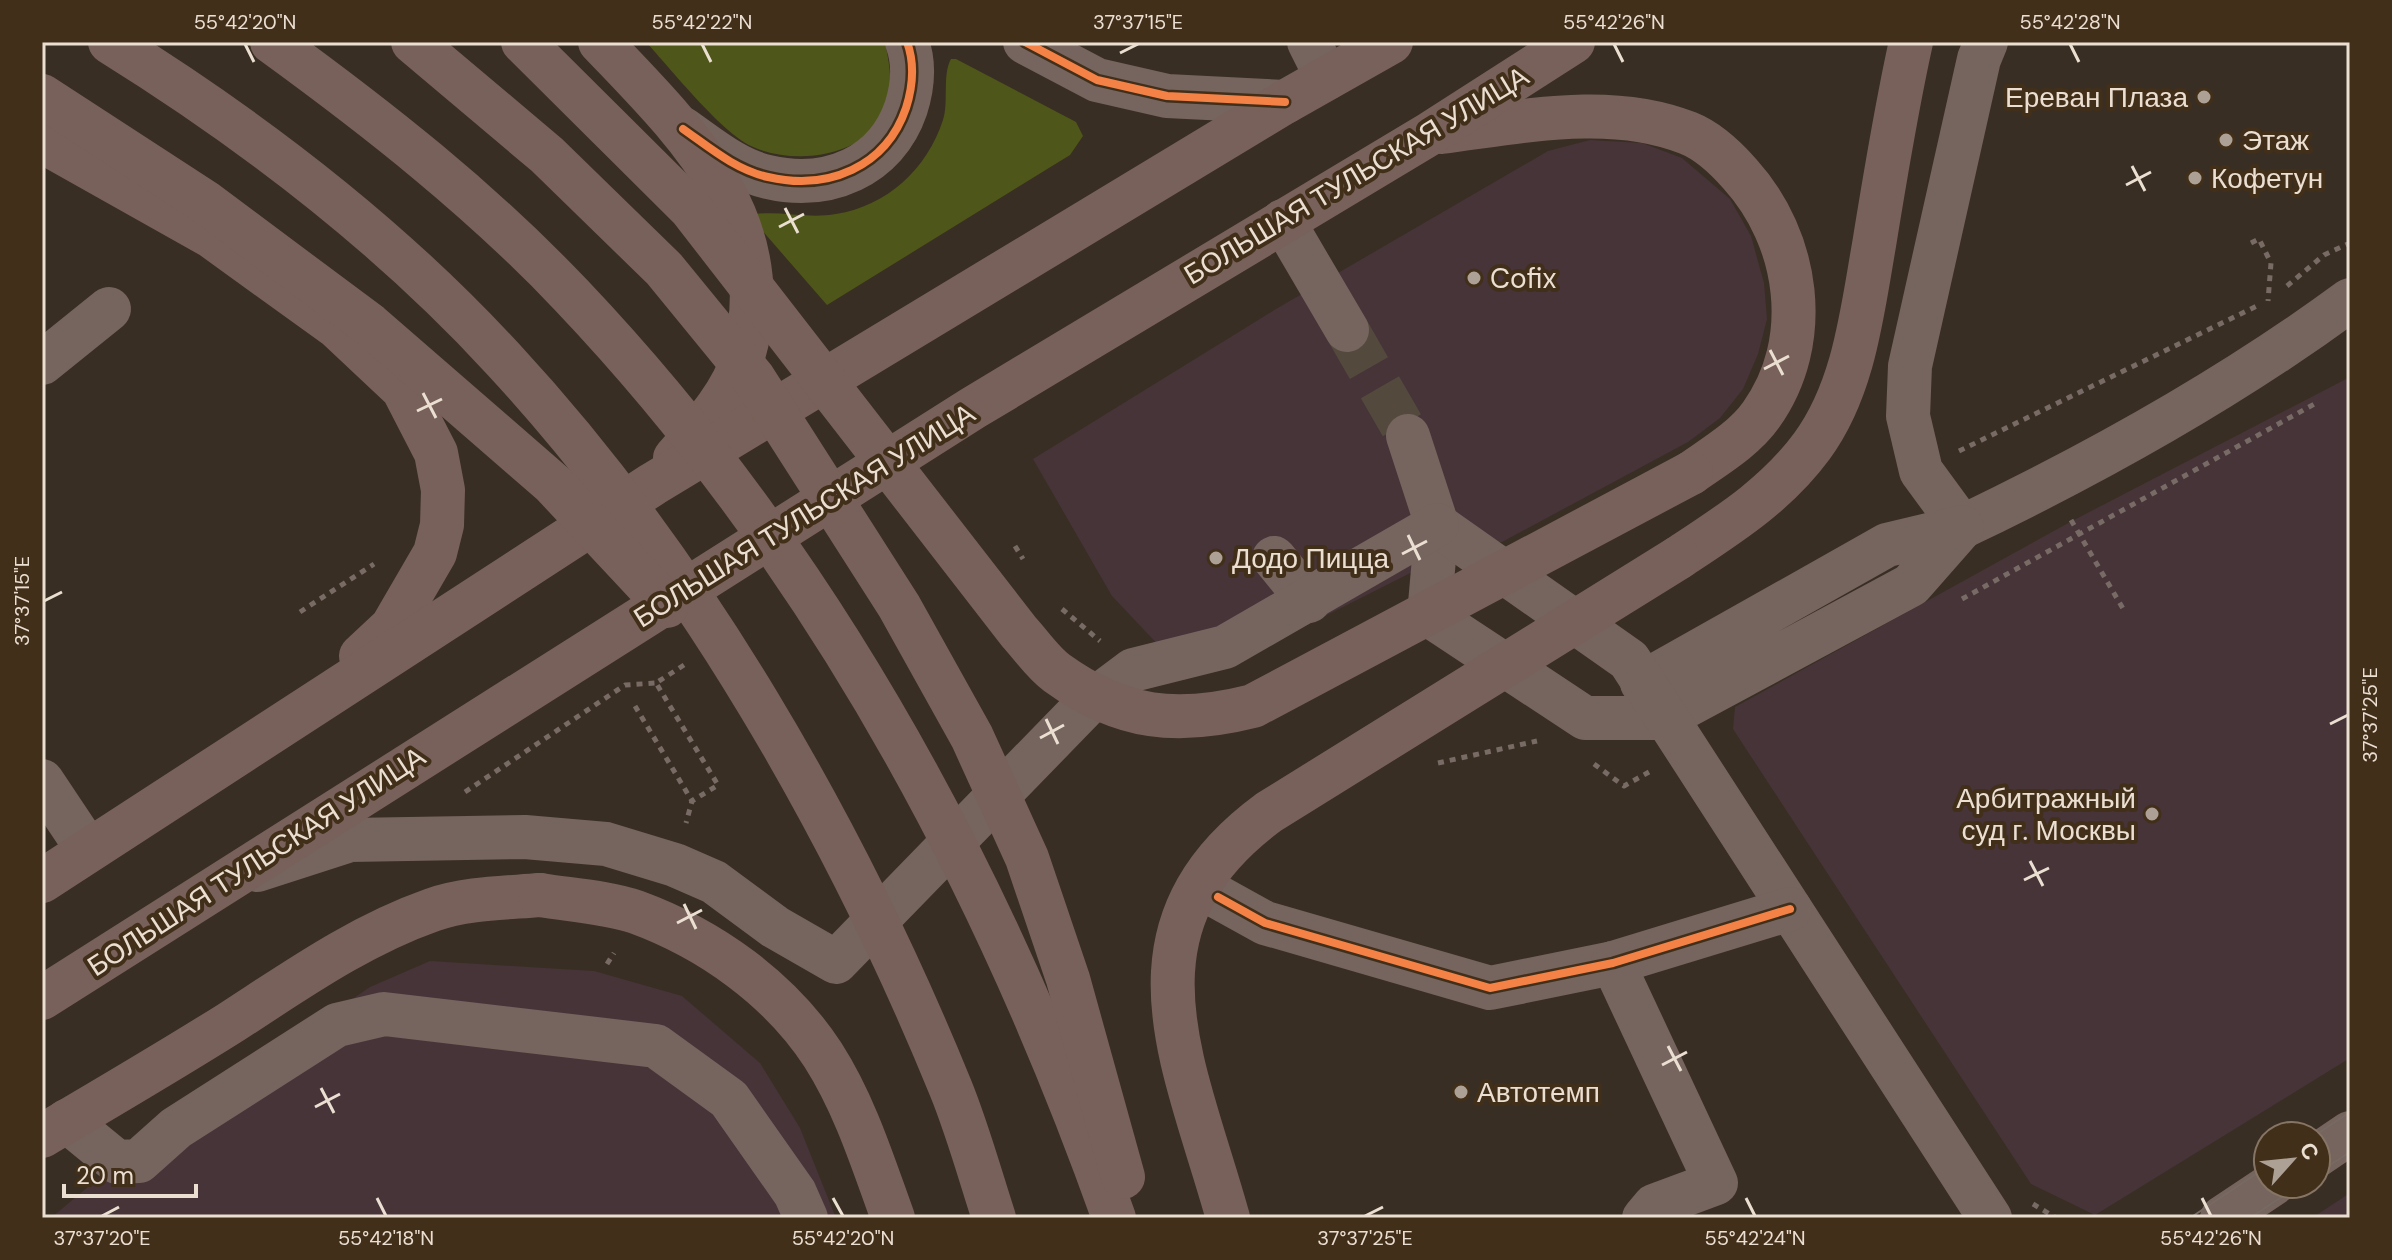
<svg xmlns="http://www.w3.org/2000/svg" width="2392" height="1260" viewBox="0 0 2392 1260" font-family="'DM Sans',sans-serif">
  <style>
    .commercial { fill: #463439 }
    .green { fill: #4e5719 }
    .lines { fill: none; stroke-linecap: round; stroke-linejoin: round }
    .minor-tunnel { stroke: #54493d; stroke-width: 44; stroke-dasharray: 44 22; stroke-linecap: butt }
    .path { stroke: #786a65; stroke-width: 5; stroke-dasharray: 6 6; stroke-linecap: butt }
    .minor { stroke: #76645e; stroke-width: 44 }
    .major { stroke: #78615a; stroke-width: 44 }
    .tram { stroke: #766a63; stroke-width: 2 }
    .major-bridge { stroke: #78615a; stroke-width: 44 }
    .cycleway-casing { stroke: #422f1a; stroke-width: 13 }
    .cycleway { stroke: #f48246; stroke-width: 8 }
    .ticks { fill: none; stroke: #ebdfd2; stroke-width: 3 }
    .poi-dot { fill: #ada195; stroke: #422f1a; stroke-width: 3 }
    .labels { text-anchor: middle; stroke-width: 8; stroke-linejoin: round; paint-order: stroke }
    .poi-label { font-size: 28px; fill: #ebdfd2; stroke: #422f1a; text-anchor: start }
    .street-label { font-size: 28px; fill: #ebdfd2; stroke: #422f1a }
    .neatline { fill: none; stroke: #ebdfd2; stroke-width: 3 }
    .ticks-label { font-size: 20px; text-anchor: middle; fill: #ebdfd2 }
  </style>
  <rect width="100%" height="100%" fill="#392e23"/>
  <g class="commercial">
    <path d="M1590,140L1642,143L1682,158L1730,199L1751,236L1764,283L1767,319L1758,354L1743,389L1720,418L1688,442L1502,542L1464,546L1242,658L1164,651L1112,596L1033,459L1276,309L1548,151Z"/>
    <path d="M2350,377V1058L2095,1215L2031,1184L1733,729L1735,707L2072,521Z"/>
    <path d="M430,961L594,971L682,996L760,1063L800,1128L836,1218H51L133,1149L370,987Z"/>
    <path d="M2350,1193V1218H2312Z"/>
  </g>
  <g class="green">
    <path d="M646,42H885C889,63 893,81 888,103C873,157 795,167 751,146C721,132 670,68 646,42Z"/>
    <path d="M951,59H956L1076,122L1083,136L1070,155L827,305L753,220L755,214C782,211 809,219 836,214C887,206 927,169 943,120C949,102 942,75 951,59Z"/>
  </g>
  <g class="lines">
    <path class="minor-tunnel" d="M1347,330L1408,436"/>
    <g class="path">
      <path d="M2251,243L2259,239L2271,263L2268,301"/>
      <path d="M2287,286L2324,255L2350,243"/>
      <path d="M1959,451L2259,305"/>
      <path d="M2071,520L2125,612"/>
      <path d="M1015,546L1023,559"/>
      <path d="M1962,599L2318,402"/>
      <path d="M1062,609L1100,641"/>
      <path d="M300,612L374,564"/>
      <path d="M684,665L656,683L718,785L692,801L686,823"/>
      <path d="M635,706L692,801"/>
      <path d="M1438,763L1537,741"/>
      <path d="M1594,764L1624,786L1649,772"/>
      <path d="M465,792L625,685L656,683"/>
      <path d="M607,964L614,953"/>
      <path d="M2033,1204L2056,1218"/>
    </g>
    <g class="minor">
      <path d="M1025,42L1097,80L1167,96L1285,102"/>
      <path d="M1309,42L1327,78"/>
      <path d="M1986,42L1979,59L1910,366L1908,416L1921,471L1962,527C2098,462 2229,389 2350,300"/>
      <path d="M683,129C710,148 736,170 768,177C828,191 886,167 906,108C913,86 915,64 907,42"/>
      <path d="M1283,221L1347,330"/>
      <path d="M42,363L109,309"/>
      <path d="M1408,436L1437,525L1429,615L1585,718H1664L1911,585L1962,527L1887,545L1642,683"/>
      <path d="M1437,525L1629,660L1990,1218"/>
      <path d="M1274,558L1309,601"/>
      <path d="M42,781L88,850"/>
      <path d="M257,870L350,840L525,837L606,844L675,865L714,882L775,927L836,962L1085,706L1133,670L1225,647L1437,525"/>
      <path d="M1218,897L1265,923L1490,988L1613,963L1790,909"/>
      <path d="M1613,963L1716,1183L1654,1206L1644,1218"/>
      <path d="M67,1121L117,1162L139,1161L176,1128L337,1025L384,1014L656,1046L729,1099L795,1193L806,1218"/>
      <path d="M2316,1156L2350,1133"/>
      <path d="M2222,1218L2273,1184"/>
    </g>
    <g class="major">
      <path d="M600,42C684,130 782,222 743,357C732,395 700,429 675,458"/>
      <path d="M1441,132C1521,122 1610,102 1688,133C1708,141 1726,158 1740,174C1799,239 1814,341 1761,415C1744,439 1715,456 1691,473"/>
      <path d="M42,141L211,236L337,327L403,389L436,453L443,490L442,525L435,553L392,627L361,656"/>
      <path d="M1678,558C1728,525 1776,495 1812,446C1854,389 1862,313 1874,245C1885,177 1896,109 1911,42"/>
      <path d="M42,881L653,484L1285,102L1391,42"/>
      <path d="M42,998L973,408L1431,133L1573,42"/>
      <path d="M42,1136C105,1099 168,1062 230,1023C295,981 358,936 432,910C466,898 504,898 540,895"/>
    </g>
    <g class="tram">
      <path d="M2314,1136L2350,1112"/>
      <path d="M2316,1174L2350,1152"/>
      <path d="M2190,1218L2268,1166"/>
      <path d="M2250,1218L2301,1184"/>
    </g>
    <g class="major-bridge">
      <path d="M110,42C253,131 389,235 503,359C693,564 846,831 951,1089C968,1131 980,1175 994,1218"/>
      <path d="M272,42C378,119 481,200 571,295C820,557 994,880 1114,1218"/>
      <path d="M413,42L547,155L664,269L754,379L899,606L972,737L1027,858L1068,979L1123,1177"/>
      <path d="M523,42L691,209L1019,632C1031,645 1043,663 1057,673C1122,720 1178,725 1253,706L1691,473"/>
      <path d="M42,96L205,202L370,325L553,484L667,606"/>
      <path d="M540,895C571,900 607,902 636,912C710,939 780,989 823,1055C855,1105 873,1163 893,1218"/>
      <path d="M1228,1218C1185,1063 1111,928 1269,812L1678,558"/>
    </g>
    <defs>
      <g id="cycleway">
        <path d="M1025,42L1097,80L1167,96L1285,102"/>
        <path d="M683,129C710,148 736,170 768,177C828,191 886,167 906,108C913,86 915,64 907,42"/>
        <path d="M1218,897L1265,923L1490,988L1613,963L1790,909"/>
      </g>
    </defs>
    <use href="#cycleway" class="cycleway-casing"/>
    <use href="#cycleway" class="cycleway"/>
  </g>
  <path class="ticks" d="M245,44L254,62M702,44L711,62M1614,44L1623,62M2070,44L2079,62M1120,53L1138,44M2132,166L2145,191M2126,185L2151,172M785,208L798,233M779,227L804,214M1770,350L1783,375M1764,369L1789,356M423,393L436,418M417,411L442,399M1408,535L1420,560M1402,554L1427,541M44,601L62,592M1046,719L1058,744M2330,724L2348,715M1040,738L1064,725M2030,861L2043,886M2024,880L2049,868M684,904L696,929M677,923L702,910M1668,1046L1681,1071M1662,1065L1687,1052M321,1088L334,1113M315,1107L340,1094M377,1198L386,1216M833,1198L843,1216M1746,1198L1755,1216M2202,1198L2211,1216M102,1216L119,1207M1365,1216L1383,1207"/>
  <g class="poi-dot">
    <circle cx="2204" cy="97" r="8"/>
    <circle cx="2226" cy="140" r="8"/>
    <circle cx="2195" cy="178" r="8"/>
    <circle cx="1474" cy="278" r="8"/>
    <circle cx="1216" cy="558" r="8"/>
    <circle cx="2152" cy="814" r="8"/>
    <circle cx="1461" cy="1092" r="8"/>
  </g>
  <g class="labels">
    <g class="poi-label">
      <text x="2188" y="107" text-anchor="end">Ереван Плаза</text>
      <text x="2242" y="150">Этаж</text>
      <text x="2211" y="188">Кофетун</text>
      <text x="1490" y="288">Cofix</text>
      <text x="1232" y="568">Додо Пицца</text>
      <text x="2136" y="808" text-anchor="end">Арбитражный<tspan x="2136" dy="32">суд г. Москвы</tspan></text>
      <text x="1477" y="1102">Автотемп</text>
    </g>
    <g class="street-label">
      <text transform="translate(1356 175) rotate(-31)" y="10">БОЛЬШАЯ ТУЛЬСКАЯ УЛИЦА</text>
      <text transform="translate(804 515) rotate(-32)" y="10">БОЛЬШАЯ ТУЛЬСКАЯ УЛИЦА</text>
      <text transform="translate(256 861) rotate(-33)" y="10">БОЛЬШАЯ ТУЛЬСКАЯ УЛИЦА</text>
    </g>
  </g>
  <rect width="2392" height="1260" fill="none" stroke="#422f1a" stroke-width="88"/>
  <g transform="translate(2292 1160) rotate(63)"><circle r="38" fill="#422f1a" stroke="#867564" stroke-width="2"/>
  <path d="M0-6L14 30L0 20L-14 30Z" fill="#ada195"/>
  <text y="-12" font-size="22" font-weight="bold" text-anchor="middle" fill="#ebdfd2">С</text>
  </g>
  <path d="M64 1184v12h132v-12" fill="none" stroke="#ebdfd2" stroke-width="4"/>
  <text x="76" y="1184" font-size="24" fill="#ebdfd2" stroke="#422f1a" stroke-width="6" paint-order="stroke">20 m</text>
  <rect x="44" y="44" width="2304" height="1172" class="neatline"/>
  <g class="ticks-label">
    <text x="245" y="29">55°42'20"N</text>
    <text x="702" y="29">55°42'22"N</text>
    <text x="1138" y="29">37°37'15"E</text>
    <text x="1614" y="29">55°42'26"N</text>
    <text x="2070" y="29">55°42'28"N</text>
    <text transform="translate(22 601) rotate(-90)" y="7">37°37'15"E</text>
    <text transform="translate(2370 715) rotate(-90)" y="7">37°37'25"E</text>
    <text x="102" y="1245">37°37'20"E</text>
    <text x="386" y="1245">55°42'18"N</text>
    <text x="843" y="1245">55°42'20"N</text>
    <text x="1365" y="1245">37°37'25"E</text>
    <text x="1755" y="1245">55°42'24"N</text>
    <text x="2211" y="1245">55°42'26"N</text>
  </g>
</svg>
